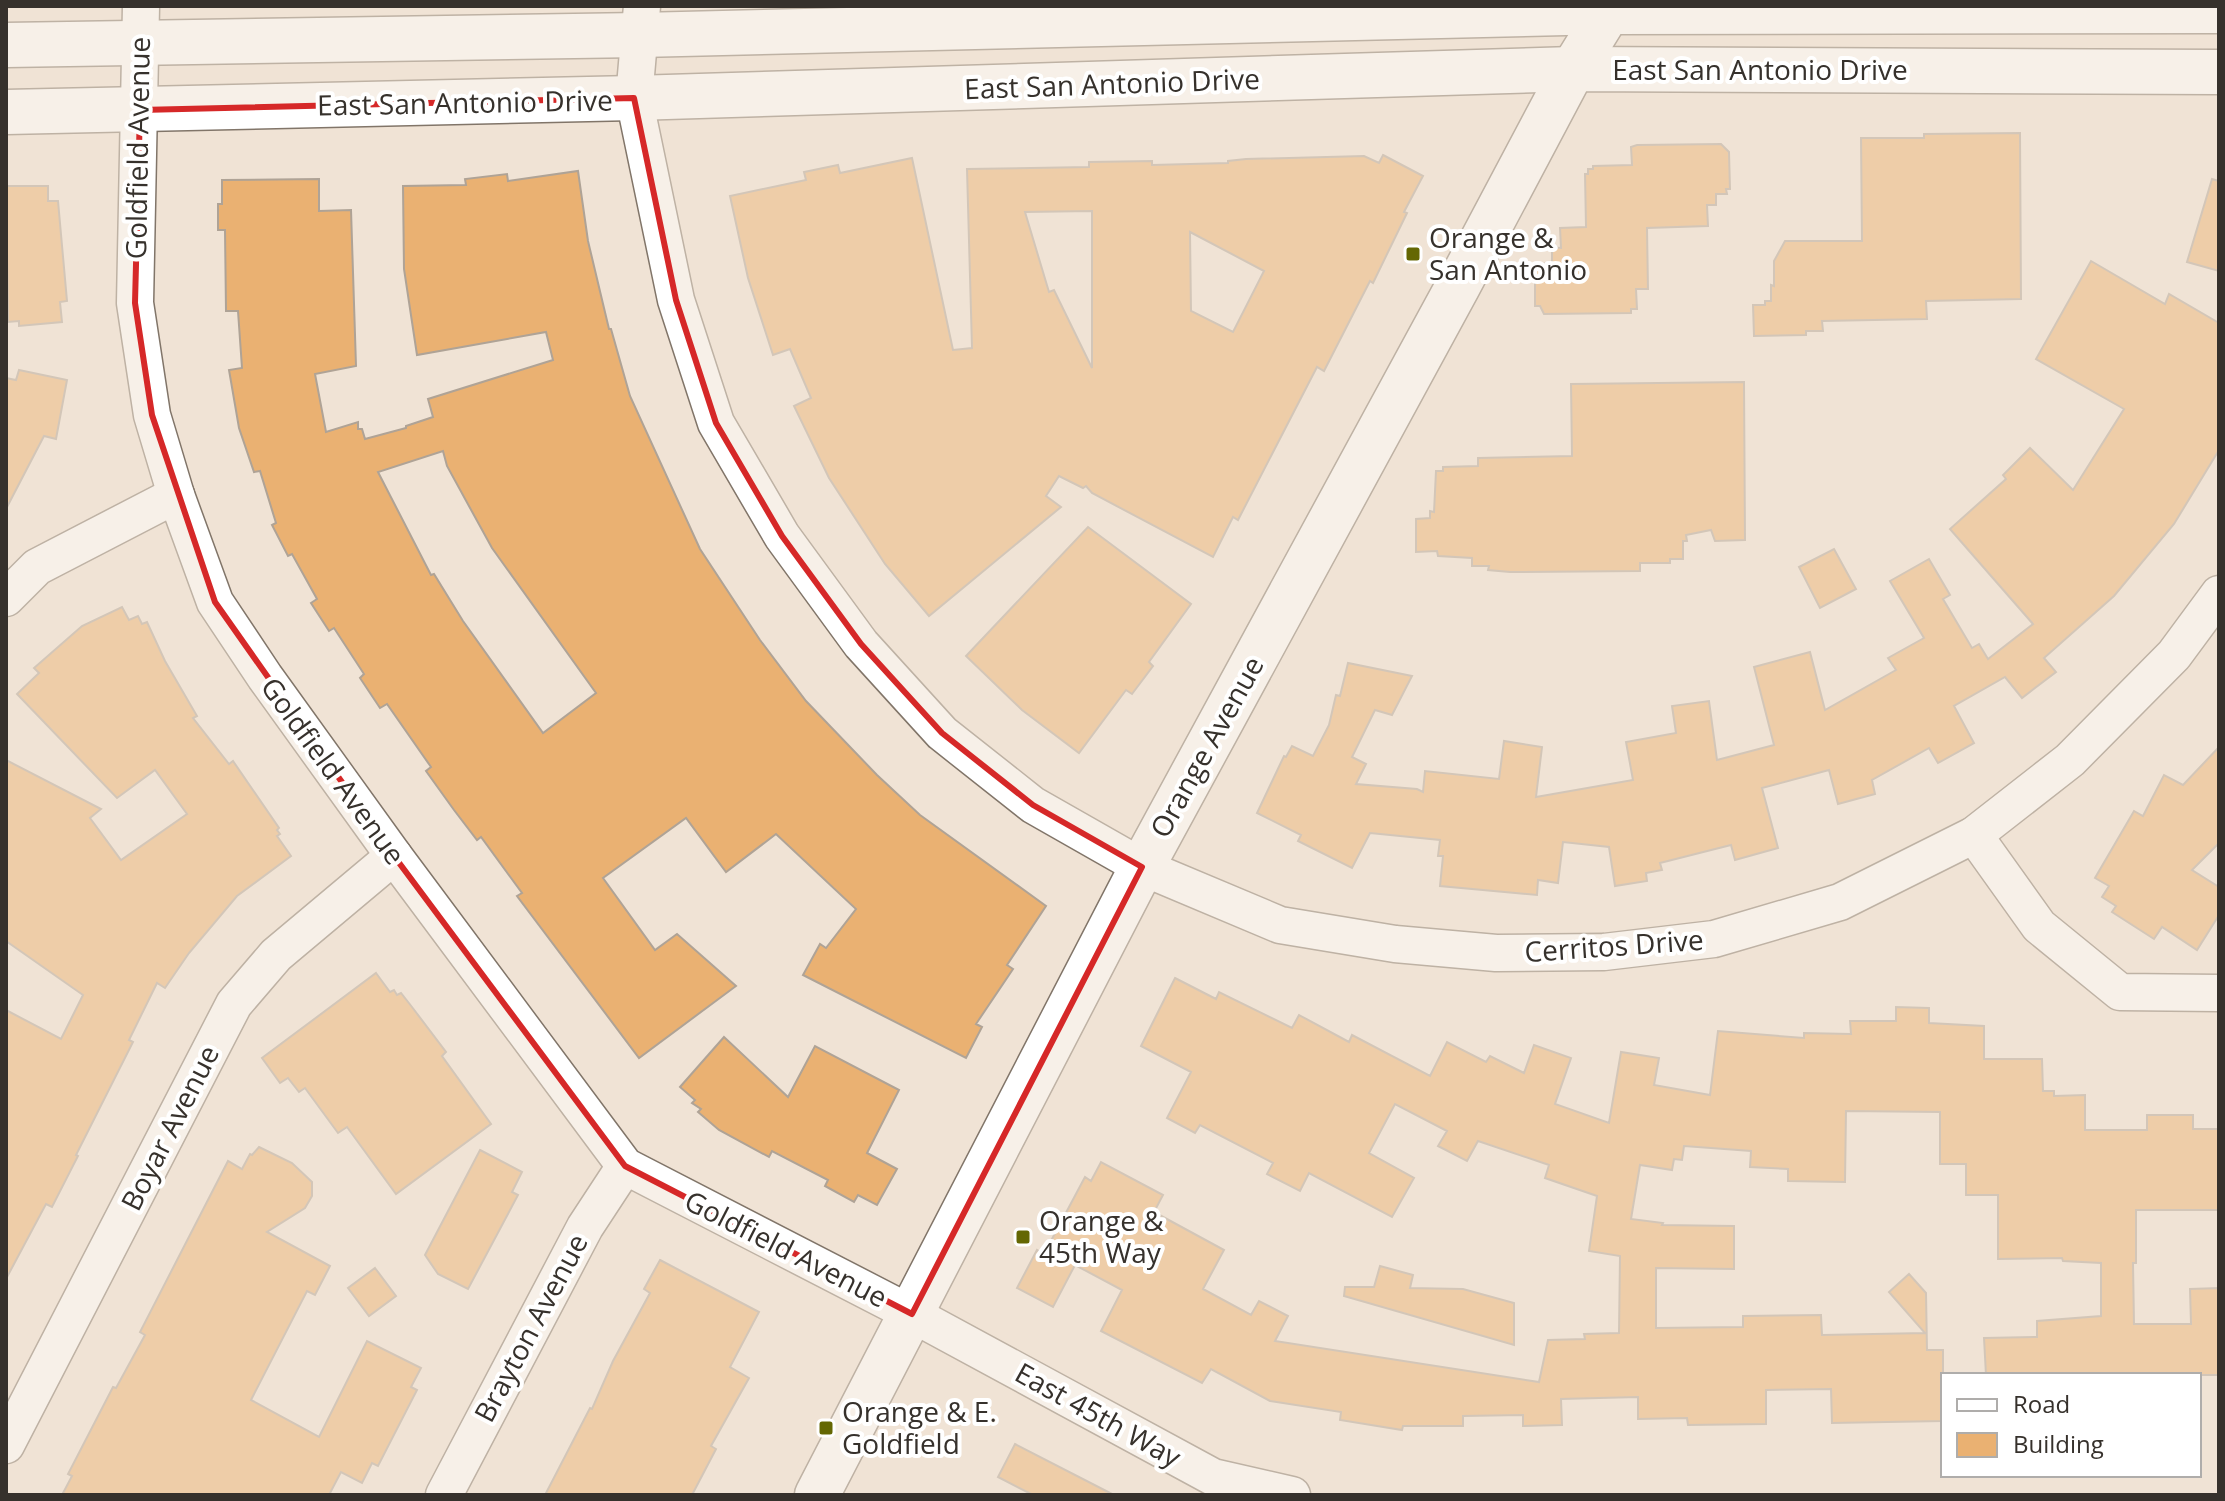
<svg xmlns="http://www.w3.org/2000/svg" width="2225" height="1501" viewBox="0 0 2225 1501" font-family="'Open Sans',sans-serif">
  <style>
    .building { fill: #eab172; stroke: #afa396; stroke-width: 2; fill-rule: evenodd }
    .lines { fill: none; stroke-linecap: round; stroke-linejoin: round }
    .minor-casing { stroke: #817569; stroke-width: 39 }
    .tertiary-casing { stroke: #817569; stroke-width: 47 }
    .secondary-casing { stroke: #817569; stroke-width: 47 }
    .minor { stroke: #fff; stroke-width: 36 }
    .tertiary { stroke: #fff; stroke-width: 44 }
    .secondary { stroke: #fff; stroke-width: 44 }
    .marked { fill: none; stroke: #d62828; stroke-width: 6; stroke-linejoin: round }
    .poi-dot { fill: #646703; stroke: #fff; stroke-width: 3 }
    .labels { text-anchor: middle; stroke-width: 8; stroke-linejoin: round; paint-order: stroke }
    .street-label { font-size: 28px; fill: #36312c; stroke: #fff }
    .poi-label { font-size: 28px; fill: #36312c; stroke: #fff; text-anchor: start }
  </style>
  <rect width="100%" height="100%" fill="#f0e3d5"/>
  <g class="building">
    <path d="M2020,133L2021,299L1926,301L1927,319L1822,321L1823,331H1806V335L1754,336L1753,305H1765V301H1771V285L1774,286V261L1785,241H1862L1861,138H1924V134Z"/>
    <path d="M1721,144L1729,152L1730,189H1726L1727,194H1716V205H1707L1708,226L1647,228L1648,289H1636L1637,309H1631V313L1544,314L1540,306H1535V269L1538,268V264L1552,263V247L1561,248L1560,228L1586,227L1585,174H1588V169H1593V166L1632,165L1631,147L1637,145Z"/>
    <path d="M1383,155L1423,176L1404,212L1407,213L1373,283L1370,281L1324,371L1317,367L1238,520L1233,517L1213,557L1092,493L1086,486L1083,488L1059,476L1046,496L1061,507L929,616L885,564L829,478L794,406L811,398L790,349L773,355L748,278L730,196L806,180L804,172L838,165L840,173L912,158L953,350L972,348L967,169L1089,167V162L1152,161V165L1228,163V161L1246,159L1364,156L1379,163ZM1092,211V368L1054,290L1049,292L1025,212ZM1190,232L1264,271L1233,332L1191,311Z"/>
    <path d="M578,171L588,241L609,329H611L630,396L700,549L760,640L806,701L877,775L920,815L1046,906L1007,965L1013,969L976,1024L982,1027L966,1058L803,975L820,944L826,948L856,909L776,834L726,872L686,818L603,878L655,950L677,934L736,986L639,1058L517,896L522,893L481,837L477,840L454,810L426,771L431,767L387,704L380,708L360,678L364,674L334,628L329,631L311,603L317,599L292,554L288,556L272,525L276,523L260,471L254,472L239,428L229,370L242,368L238,311H226L225,230H218V204H222V180L319,179V211L351,210L356,366L315,374L326,432L358,422V429H362L365,439L406,428V426L433,417L428,399L553,360L546,332L417,355L404,269L403,186L466,185L465,179L507,174L508,181ZM443,451L447,466L492,548L596,693L543,733L463,621L434,574L431,575L378,472Z"/>
    <path d="M2212,179L2219,181V271L2187,262Z"/>
    <path d="M6,186H48V201H58L67,301L60,302L62,322L19,326V321L8,322Z"/>
    <path d="M2091,261L2165,304L2169,294L2219,323V450L2174,524L2114,596L2044,658L2056,672L2022,698L2005,677L1954,706L1974,743L1938,763L1929,748L1872,780L1875,794L1838,804L1829,770L1762,788L1778,848L1735,860L1731,845L1660,863L1662,870L1646,873L1647,881L1615,886L1609,847L1563,842L1558,883L1538,880L1537,895L1440,886L1443,856H1438L1440,840L1370,833L1352,868L1298,841L1301,835L1257,813L1284,756L1286,757L1292,746L1313,756L1329,725L1336,695L1340,696L1348,663L1412,676L1392,715L1375,710L1352,757L1366,764L1356,784L1417,789L1423,792L1425,771L1499,779L1504,741L1542,747L1536,797L1633,780L1626,742L1676,733L1672,706L1709,701L1717,760L1774,745L1754,667L1810,652L1825,710L1896,670L1888,658L1924,638L1890,581L1929,559L1950,595L1943,599L1972,648L1979,644L1988,659L2033,624L1950,529L2006,479L2003,475L2030,448L2073,490L2124,409L2036,359Z"/>
    <path d="M19,370L67,380L56,439L44,436L6,509V378L16,380Z"/>
    <path d="M1744,382L1745,540L1715,541L1711,530L1686,535L1687,541H1683V559H1670V563H1640V571L1510,572L1488,570L1489,566H1472V558L1438,556L1437,551L1416,552V519L1430,518V511L1434,512L1436,471H1443V467L1478,466V458L1572,456L1571,384Z"/>
    <path d="M1088,527L1191,604L1149,662L1153,666L1132,694L1126,690L1079,753L1022,710L966,656Z"/>
    <path d="M1834,549L1856,589L1820,608L1799,567Z"/>
    <path d="M122,607L129,620L138,616L142,624L147,622L165,661L197,716L193,718L229,764L233,761L279,828L277,830L280,834L277,836L291,856L237,896L189,953L165,988L157,983L129,1040L133,1042L76,1155L78,1156L52,1207L46,1204L6,1279V1010L61,1039L83,995L6,941V760L101,809L90,818L121,860L187,814L155,770L117,798L17,694L39,673L34,668L82,626Z"/>
    <path d="M2219,747V843L2192,870L2219,887V915L2197,950L2162,927L2154,939L2112,912L2116,906L2102,897L2109,886L2095,878L2134,811L2143,816L2164,775L2183,785Z"/>
    <path d="M376,973L390,992L394,990L397,995L401,993L412,1007L446,1052L442,1056L491,1124L396,1194L347,1127L338,1133L305,1088L299,1092L288,1078L280,1083L262,1058Z"/>
    <path d="M1175,978L1216,999L1219,992L1292,1028L1299,1015L1349,1042L1352,1035L1430,1076L1447,1042L1486,1062L1490,1056L1524,1073L1534,1045L1571,1058L1555,1104L1609,1123L1621,1052L1659,1058L1654,1085L1710,1095L1718,1031L1804,1038V1033L1851,1034L1850,1021H1896V1007L1929,1008V1023L1984,1026V1059H2042L2043,1091H2054V1096L2085,1095V1130H2147V1115H2193V1129H2219V1210H2136V1263H2133L2134,1324H2191L2190,1289L2219,1288V1375H1986L1984,1338L2037,1337V1321L2101,1316V1263L2063,1261L2062,1258L1998,1259V1195H1966V1164H1940V1112L1846,1111L1845,1182L1788,1181V1169L1750,1167L1751,1151L1684,1146L1682,1160L1674,1159L1672,1170L1640,1165L1631,1219L1663,1223L1662,1225L1734,1226V1269L1656,1268V1328L1743,1327V1316L1821,1315L1822,1335L1925,1333L1889,1292L1909,1274L1926,1293L1927,1350H1943V1421L1832,1423L1831,1389L1766,1390V1424L1688,1425L1687,1418L1638,1419V1397L1561,1399L1562,1425L1523,1426V1415L1463,1416V1426H1403L1402,1430L1340,1420L1341,1412L1270,1401L1211,1369L1202,1383L1101,1331L1122,1290L1075,1265L1053,1307L1017,1288L1037,1250L1044,1254L1085,1177L1091,1181L1101,1162L1163,1195L1154,1212L1224,1250L1203,1289L1251,1315L1259,1301L1288,1316L1275,1341L1539,1382L1548,1340L1585,1339L1584,1334L1619,1333L1620,1256L1589,1251L1597,1196L1545,1178L1549,1165L1478,1141L1467,1161L1438,1146L1447,1131L1395,1104L1369,1153L1414,1178L1392,1217L1309,1173L1300,1191L1267,1174L1273,1163L1200,1125L1195,1133L1167,1118L1191,1072L1141,1046Z"/>
    <path d="M724,1037L788,1097L815,1046L899,1090L867,1153L897,1169L877,1205L858,1195L854,1202L825,1186L828,1180L772,1151L769,1157L719,1130L698,1112L701,1109L692,1103L695,1100L680,1087Z"/>
    <path d="M259,1147L292,1163L312,1182V1196L305,1208L267,1232L330,1266L315,1295L307,1291L251,1400L319,1437L367,1341L421,1368L411,1387L417,1390L378,1466L372,1463L362,1483L341,1472L329,1495H62L72,1476L68,1474L113,1387L116,1388L145,1335L140,1332L228,1161L242,1169L250,1154L252,1155Z"/>
    <path d="M480,1150L522,1172L512,1192L518,1195L468,1289L438,1274L425,1255Z"/>
    <path d="M660,1260L759,1312L730,1367L749,1378L711,1446L716,1449L692,1495H545L590,1408L592,1409L613,1361L650,1293L644,1289Z"/>
    <path d="M1380,1266L1413,1275L1410,1288L1463,1289L1514,1303V1345L1344,1296L1345,1287H1374Z"/>
    <path d="M375,1268L396,1296L369,1316L348,1288Z"/>
    <path d="M1015,1444L1114,1495H1033L998,1477Z"/>
  </g>
  <g class="lines">
    <defs>
      <g id="minor">
        <path d="M141,6L135,303L152,415L176,495L215,602L265,677L394,856L625,1166L912,1314L1213,1477L1292,1495"/>
        <path d="M642,6L634,98L676,300L716,423L782,536L861,644L942,733L1033,805L1142,867L1280,925L1395,944L1496,953L1604,952L1714,939L1840,902L1974,835L2070,760L2174,655L2219,594"/>
        <path d="M6,598L37,567L176,495"/>
        <path d="M1974,835L2039,926L2120,992L2219,993"/>
        <path d="M6,1445L234,1004L276,955L394,856"/>
        <path d="M444,1495L585,1227L625,1166"/>
      </g>
      <path id="tertiary" d="M817,1495L1142,867L1458,286L1573,69L1612,6"/>
      <g id="secondary">
        <path d="M6,45L640,35L1608,12L2219,11"/>
        <path d="M6,112L634,98L1573,69L2219,72"/>
      </g>
    </defs>
    <use href="#minor" class="minor-casing"/>
    <use href="#tertiary" class="tertiary-casing"/>
    <use href="#secondary" class="secondary-casing"/>
    <use href="#minor" class="minor"/>
    <use href="#tertiary" class="tertiary"/>
    <use href="#secondary" class="secondary"/>
  </g>
  <path d="M0 0H2225V1501H0ZM634,98L676,300L716,423L782,536L861,644L942,733L1033,805L1142,867L912,1314L625,1166L394,856L215,602L152,415L135,303L140,110Z" fill="#f0e3d5" fill-opacity=".55" fill-rule="evenodd"/>
  <path class="marked" d="M634,98L676,300L716,423L782,536L861,644L942,733L1033,805L1142,867L912,1314L625,1166L394,856L215,602L152,415L135,303L140,110Z"/>
  <g class="poi-dot">
    <rect x="1405" y="246" width="16" height="16" rx="4"/>
    <rect x="1015" y="1229" width="16" height="16" rx="4"/>
    <rect x="818" y="1420" width="16" height="16" rx="4"/>
  </g>
  <g class="labels">
    <g class="street-label">
      <text x="1760" y="80">East San Antonio Drive</text>
      <text transform="translate(1112 84) rotate(-2)" y="10">East San Antonio Drive</text>
      <text transform="translate(465 103) rotate(-1)" y="10">East San Antonio Drive</text>
      <text transform="translate(138 148) rotate(-89)" y="10">Goldfield Avenue</text>
      <text transform="translate(1207 747) rotate(-61)" y="10">Orange Avenue</text>
      <text transform="translate(333 771) rotate(54)" y="10">Goldfield Avenue</text>
      <text transform="translate(1614 946) rotate(-4)" y="10">Cerritos Drive</text>
      <text transform="translate(170 1128) rotate(-63)" y="10">Boyar Avenue</text>
      <text transform="translate(786 1249) rotate(27)" y="10">Goldfield Avenue</text>
      <text transform="translate(531 1328) rotate(-62)" y="10">Brayton Avenue</text>
      <text transform="translate(1098 1415) rotate(29)" y="10">East 45th Way</text>
    </g>
    <g class="poi-label">
      <text x="1429" y="248">Orange &amp;<tspan x="1429" dy="32">San Antonio</tspan></text>
      <text x="1039" y="1231">Orange &amp;<tspan x="1039" dy="32">45th Way</tspan></text>
      <text x="842" y="1422">Orange &amp; E.<tspan x="842" dy="32">Goldfield</tspan></text>
    </g>
  </g>
  <rect width="2225" height="1501" fill="none" stroke="#36312c" stroke-width="16"/>
  <rect x="1941" y="1373" width="260" height="104" fill="#ffffff" stroke="#afadab" stroke-width="2"/>
  <rect x="1957" y="1399" width="40" height="12" fill="#ffffff" stroke="#afadab" stroke-width="2"/>
  <text x="2013" y="1413" font-size="24" fill="#36312c">Road</text>
  <rect x="1957" y="1433" width="40" height="24" fill="#eab172" stroke="#afadab" stroke-width="2"/>
  <text x="2013" y="1453" font-size="24" fill="#36312c">Building</text>
</svg>
